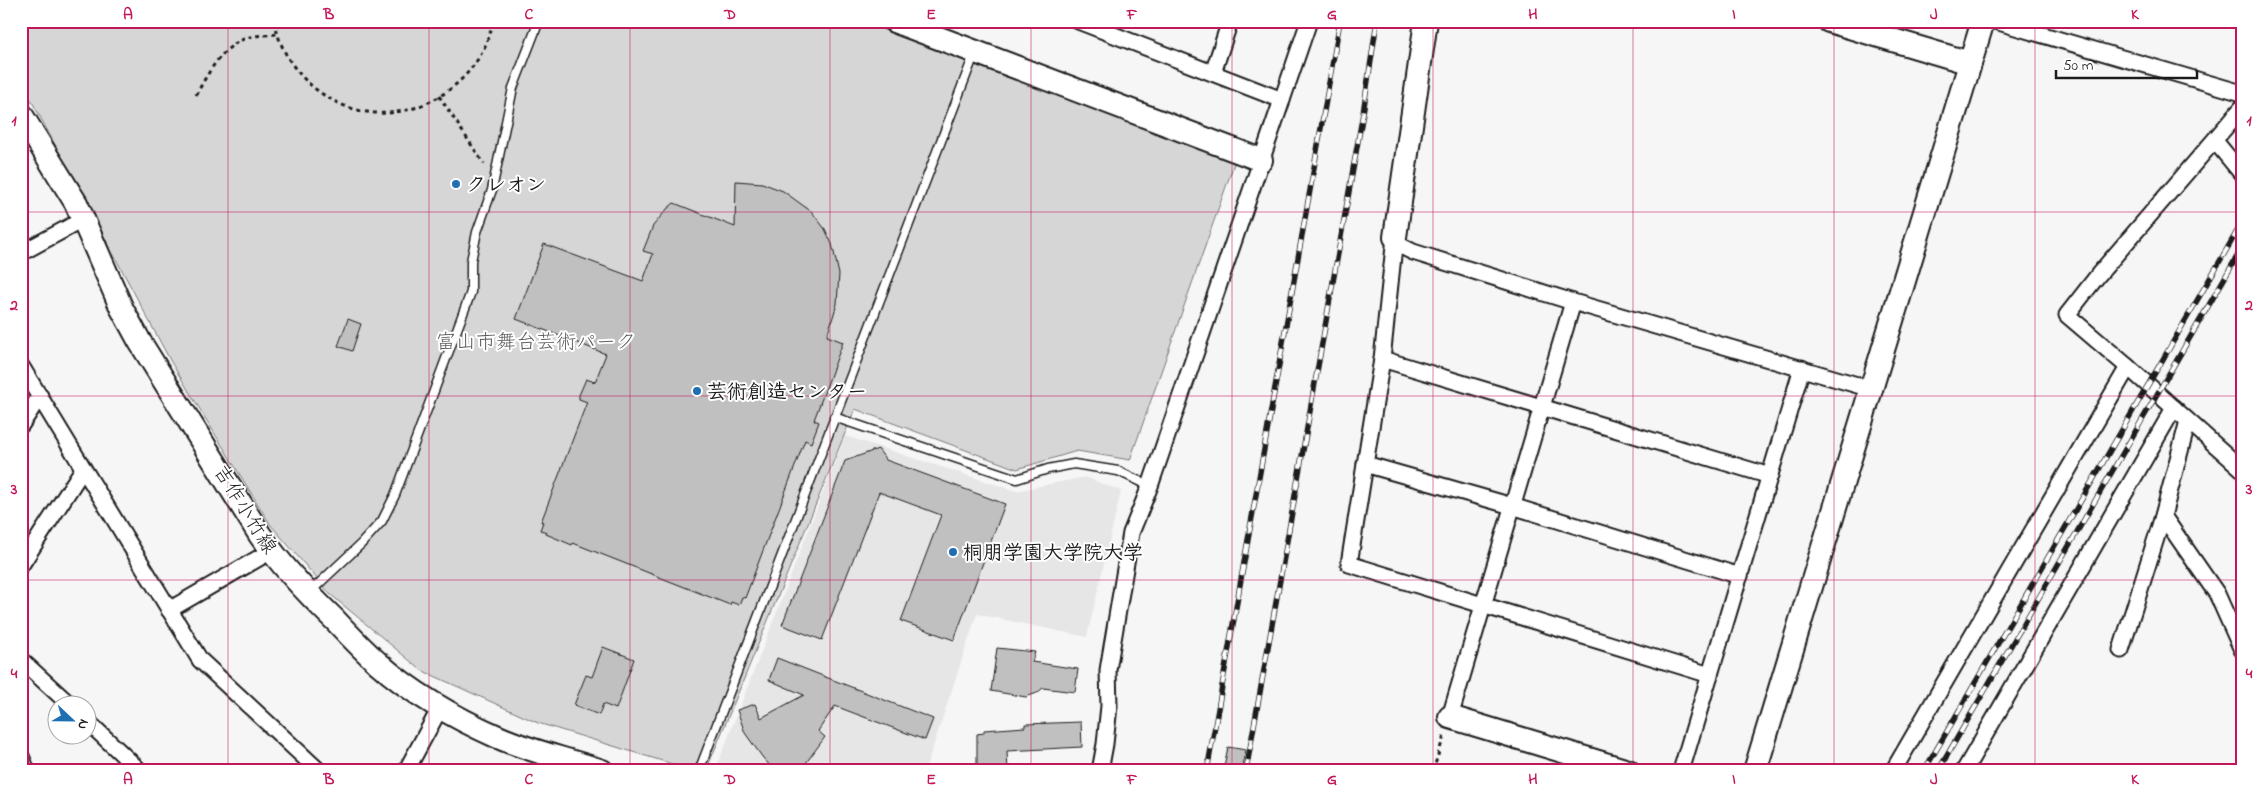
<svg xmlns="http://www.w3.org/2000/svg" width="2263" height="792" viewBox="0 0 2263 792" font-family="'Indie Flower','Klee One',sans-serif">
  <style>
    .built { fill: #e6e6e6 }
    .green { fill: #d6d6d6; stroke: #797979 }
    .building { fill: #c0c0c0; stroke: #1c1c1c }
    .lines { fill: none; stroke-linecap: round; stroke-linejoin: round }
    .lane-casing { stroke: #1c1c1c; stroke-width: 11 }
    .street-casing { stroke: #1c1c1c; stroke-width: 19 }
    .secondary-casing { stroke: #1c1c1c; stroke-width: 26 }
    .path { stroke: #1c1c1c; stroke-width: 3; stroke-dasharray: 4 4; stroke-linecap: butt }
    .lane { stroke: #fff; stroke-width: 8 }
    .street { stroke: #fff; stroke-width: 15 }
    .secondary { stroke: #fff; stroke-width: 22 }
    .rail-casing { stroke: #1c1c1c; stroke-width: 5.5 }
    .rail { stroke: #fff; stroke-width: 4; stroke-dasharray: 11; stroke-linecap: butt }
    .grid { fill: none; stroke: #c2185b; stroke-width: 1; stroke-opacity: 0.55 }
    .poi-dot { fill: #1f6fb2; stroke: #fff; stroke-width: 2 }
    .labels { text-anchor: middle; stroke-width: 4; stroke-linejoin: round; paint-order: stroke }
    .poi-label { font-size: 20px; font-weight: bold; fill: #1c1c1c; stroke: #fff; text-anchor: start }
    .park-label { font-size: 20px; fill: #5d5d5d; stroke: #fff }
    .street-label { font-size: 20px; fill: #1c1c1c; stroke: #fff }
    .neatline { fill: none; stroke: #c2185b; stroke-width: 2 }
    .grid-label { font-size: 16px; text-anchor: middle; font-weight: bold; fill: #c2185b }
  </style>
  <rect width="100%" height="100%" fill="#f6f6f6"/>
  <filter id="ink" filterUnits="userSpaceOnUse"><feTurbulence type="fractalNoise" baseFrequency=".02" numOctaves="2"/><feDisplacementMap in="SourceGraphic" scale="10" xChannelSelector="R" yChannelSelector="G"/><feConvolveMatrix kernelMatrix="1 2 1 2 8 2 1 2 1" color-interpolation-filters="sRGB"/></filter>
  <g filter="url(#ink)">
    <path class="built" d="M845,436L1016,491L1085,477L1121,491L1087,637L977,614L925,771H715Z"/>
    <path class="green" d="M21,21H860L1235,161L1130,460L1077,451L1017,469L855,409L706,771H695L538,723L421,670L330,594L270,524L171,362L21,81Z"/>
    <g class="building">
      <path d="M736,181L762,183L783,191L812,212L825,229L832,244L839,274L837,304L827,336L843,342L814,420L819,422L811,443L805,440L745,598L742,597L739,605L731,602L730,605L573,543L572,545L546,534L547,532L540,530L543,522H541L587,402L579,399V395L586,379L595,382L606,354L516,319L544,244L643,281L653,254L643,251L653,226L667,209L674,203L735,227Z"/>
      <path d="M348,319L361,324L352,351L338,346Z"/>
      <path d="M878,449L886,460L1005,504L954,640L901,621L941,515L879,492L822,640L782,625L845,461Z"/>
      <path d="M603,647L634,659L616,709L603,704L599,715L574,705L586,675L592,677Z"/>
      <path d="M997,648L1035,652L1032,662L1078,669L1075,692L1043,688L1037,693L1026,697L991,691Z"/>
      <path d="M777,658L933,719L925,740L835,706L818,731L825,737L800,771H775L763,758L745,733L737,710L755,704L761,718L804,695L769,680Z"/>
      <path d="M1081,722L1082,747L1007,751L1008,771H977V734L984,733V730L1025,727V724Z"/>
      <path d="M1228,747L1246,750L1242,771H1223Z"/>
    </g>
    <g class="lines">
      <defs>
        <g id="lane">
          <path d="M834,417L1017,479L1048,469L1074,464L1118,471L1150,486"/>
          <path d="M310,592L361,544L382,521L395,495L471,292V261L477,232L492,190L513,88L539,21"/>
          <path d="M699,771L974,55"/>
        </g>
        <g id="street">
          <path d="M1078,21L1282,100"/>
          <path d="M1995,21L2242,93"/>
          <path d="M1213,73L1230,21"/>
          <path d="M2242,108L2099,274L2067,315L2128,367L2242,469"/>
          <path d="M2215,141L2242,174"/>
          <path d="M1395,237L1382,359L1349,564L1710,675"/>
          <path d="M1395,237L1401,246L1413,252L1573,302L1871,389"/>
          <path d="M21,253L84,219"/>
          <path d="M1382,359L1770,476"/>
          <path d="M21,366L200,660L319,771"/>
          <path d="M21,425L40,396"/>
          <path d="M1365,464L1512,506L1740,576"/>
          <path d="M2163,516L2217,594L2242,650"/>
          <path d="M21,565L83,469"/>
          <path d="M169,610L271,551"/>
          <path d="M2121,650L2163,516L2188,421"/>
          <path d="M21,660L69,704"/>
          <path d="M1450,717L1573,302"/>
          <path d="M88,722L140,771"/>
          <path d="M21,756L27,771"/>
          <path d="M406,771L440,708"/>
          <path d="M1100,771L1105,744L1109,706L1108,670L1131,533L1150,486L1309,21"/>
          <path d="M1681,771L1802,368"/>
          <path d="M1893,771L2128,367"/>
          <path d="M1964,771L2174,408"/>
        </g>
        <g id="secondary">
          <path d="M894,21L1261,160"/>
          <path d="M1829,21L1970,63"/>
          <path d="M21,114L76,203L122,309L140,342L260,535C282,567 307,593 335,620C349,635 363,650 378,663C413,694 455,718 498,737C532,752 567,759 602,771"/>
          <path d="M1395,237L1426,21"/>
          <path d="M1450,717L1628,771"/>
          <path d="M1755,771L1983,21"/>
        </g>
      </defs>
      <use href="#lane" class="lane-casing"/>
      <use href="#street" class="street-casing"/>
      <use href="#secondary" class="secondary-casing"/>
      <g class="path">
        <path d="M275,21C282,74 336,117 389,113C438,109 484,71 493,21"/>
        <path d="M196,95C208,73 223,44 250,37C258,35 268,35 277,34"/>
        <path d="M439,96L484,164"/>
        <path d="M1433,771L1444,736"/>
      </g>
      <use href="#lane" class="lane"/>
      <use href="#street" class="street"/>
      <use href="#secondary" class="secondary"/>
      <defs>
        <g id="rail">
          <path d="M1207,771L1340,21"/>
          <path d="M1246,771L1363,113L1377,21"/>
          <path d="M1924,771L2242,223"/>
          <path d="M1938,771L2242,248"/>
        </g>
      </defs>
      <use href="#rail" class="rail-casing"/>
      <use href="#rail" class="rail"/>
    </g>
  </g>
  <path class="grid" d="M228,21V771M429,21V771M630,21V771M830,21V771M1031,21V771M1232,21V771M1433,21V771M1633,21V771M1834,21V771M2035,21V771M21,212H2242M21,396H2242M21,580H2242"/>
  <g class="poi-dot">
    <circle cx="456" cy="184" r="5"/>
    <circle cx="697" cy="391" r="5"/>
    <circle cx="953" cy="552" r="5"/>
  </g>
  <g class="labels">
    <g class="poi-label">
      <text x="466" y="191">クレオン</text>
      <text x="707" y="398">芸術創造センター</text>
      <text x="963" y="559">桐朋学園大学院大学</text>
    </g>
    <g class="park-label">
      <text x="536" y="348">富山市舞台芸術パーク</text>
    </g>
    <g class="street-label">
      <text transform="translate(246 509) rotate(58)" y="7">吉作小竹線</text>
    </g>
  </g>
  <rect width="2263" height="792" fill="none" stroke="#fff" stroke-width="55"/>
  <g transform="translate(72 720) rotate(112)"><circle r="24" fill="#ffffff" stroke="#a4a4a4"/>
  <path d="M0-4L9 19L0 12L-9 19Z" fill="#1f6fb2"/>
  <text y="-8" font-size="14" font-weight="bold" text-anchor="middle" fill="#1c1c1c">N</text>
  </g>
  <path d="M2056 70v8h141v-8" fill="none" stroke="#1c1c1c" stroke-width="2.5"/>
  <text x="2063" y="70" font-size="15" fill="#1c1c1c" stroke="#ffffff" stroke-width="4" paint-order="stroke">50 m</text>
  <rect x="28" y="28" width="2208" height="736" class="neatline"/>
  <g class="grid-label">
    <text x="128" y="19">A</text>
    <text x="329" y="19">B</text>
    <text x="529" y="19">C</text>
    <text x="730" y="19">D</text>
    <text x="931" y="19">E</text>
    <text x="1132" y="19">F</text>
    <text x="1332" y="19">G</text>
    <text x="1533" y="19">H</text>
    <text x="1734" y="19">I</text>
    <text x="1934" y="19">J</text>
    <text x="2135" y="19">K</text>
    <text x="14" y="125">1</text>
    <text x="2249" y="125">1</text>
    <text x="14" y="310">2</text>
    <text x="2249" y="310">2</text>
    <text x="14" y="494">3</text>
    <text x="2249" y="494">3</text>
    <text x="14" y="678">4</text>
    <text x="2249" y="678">4</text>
    <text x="128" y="784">A</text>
    <text x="329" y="784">B</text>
    <text x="529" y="784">C</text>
    <text x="730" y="784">D</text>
    <text x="931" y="784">E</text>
    <text x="1132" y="784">F</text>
    <text x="1332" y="784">G</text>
    <text x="1533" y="784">H</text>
    <text x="1734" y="784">I</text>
    <text x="1934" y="784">J</text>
    <text x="2135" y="784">K</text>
  </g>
</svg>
